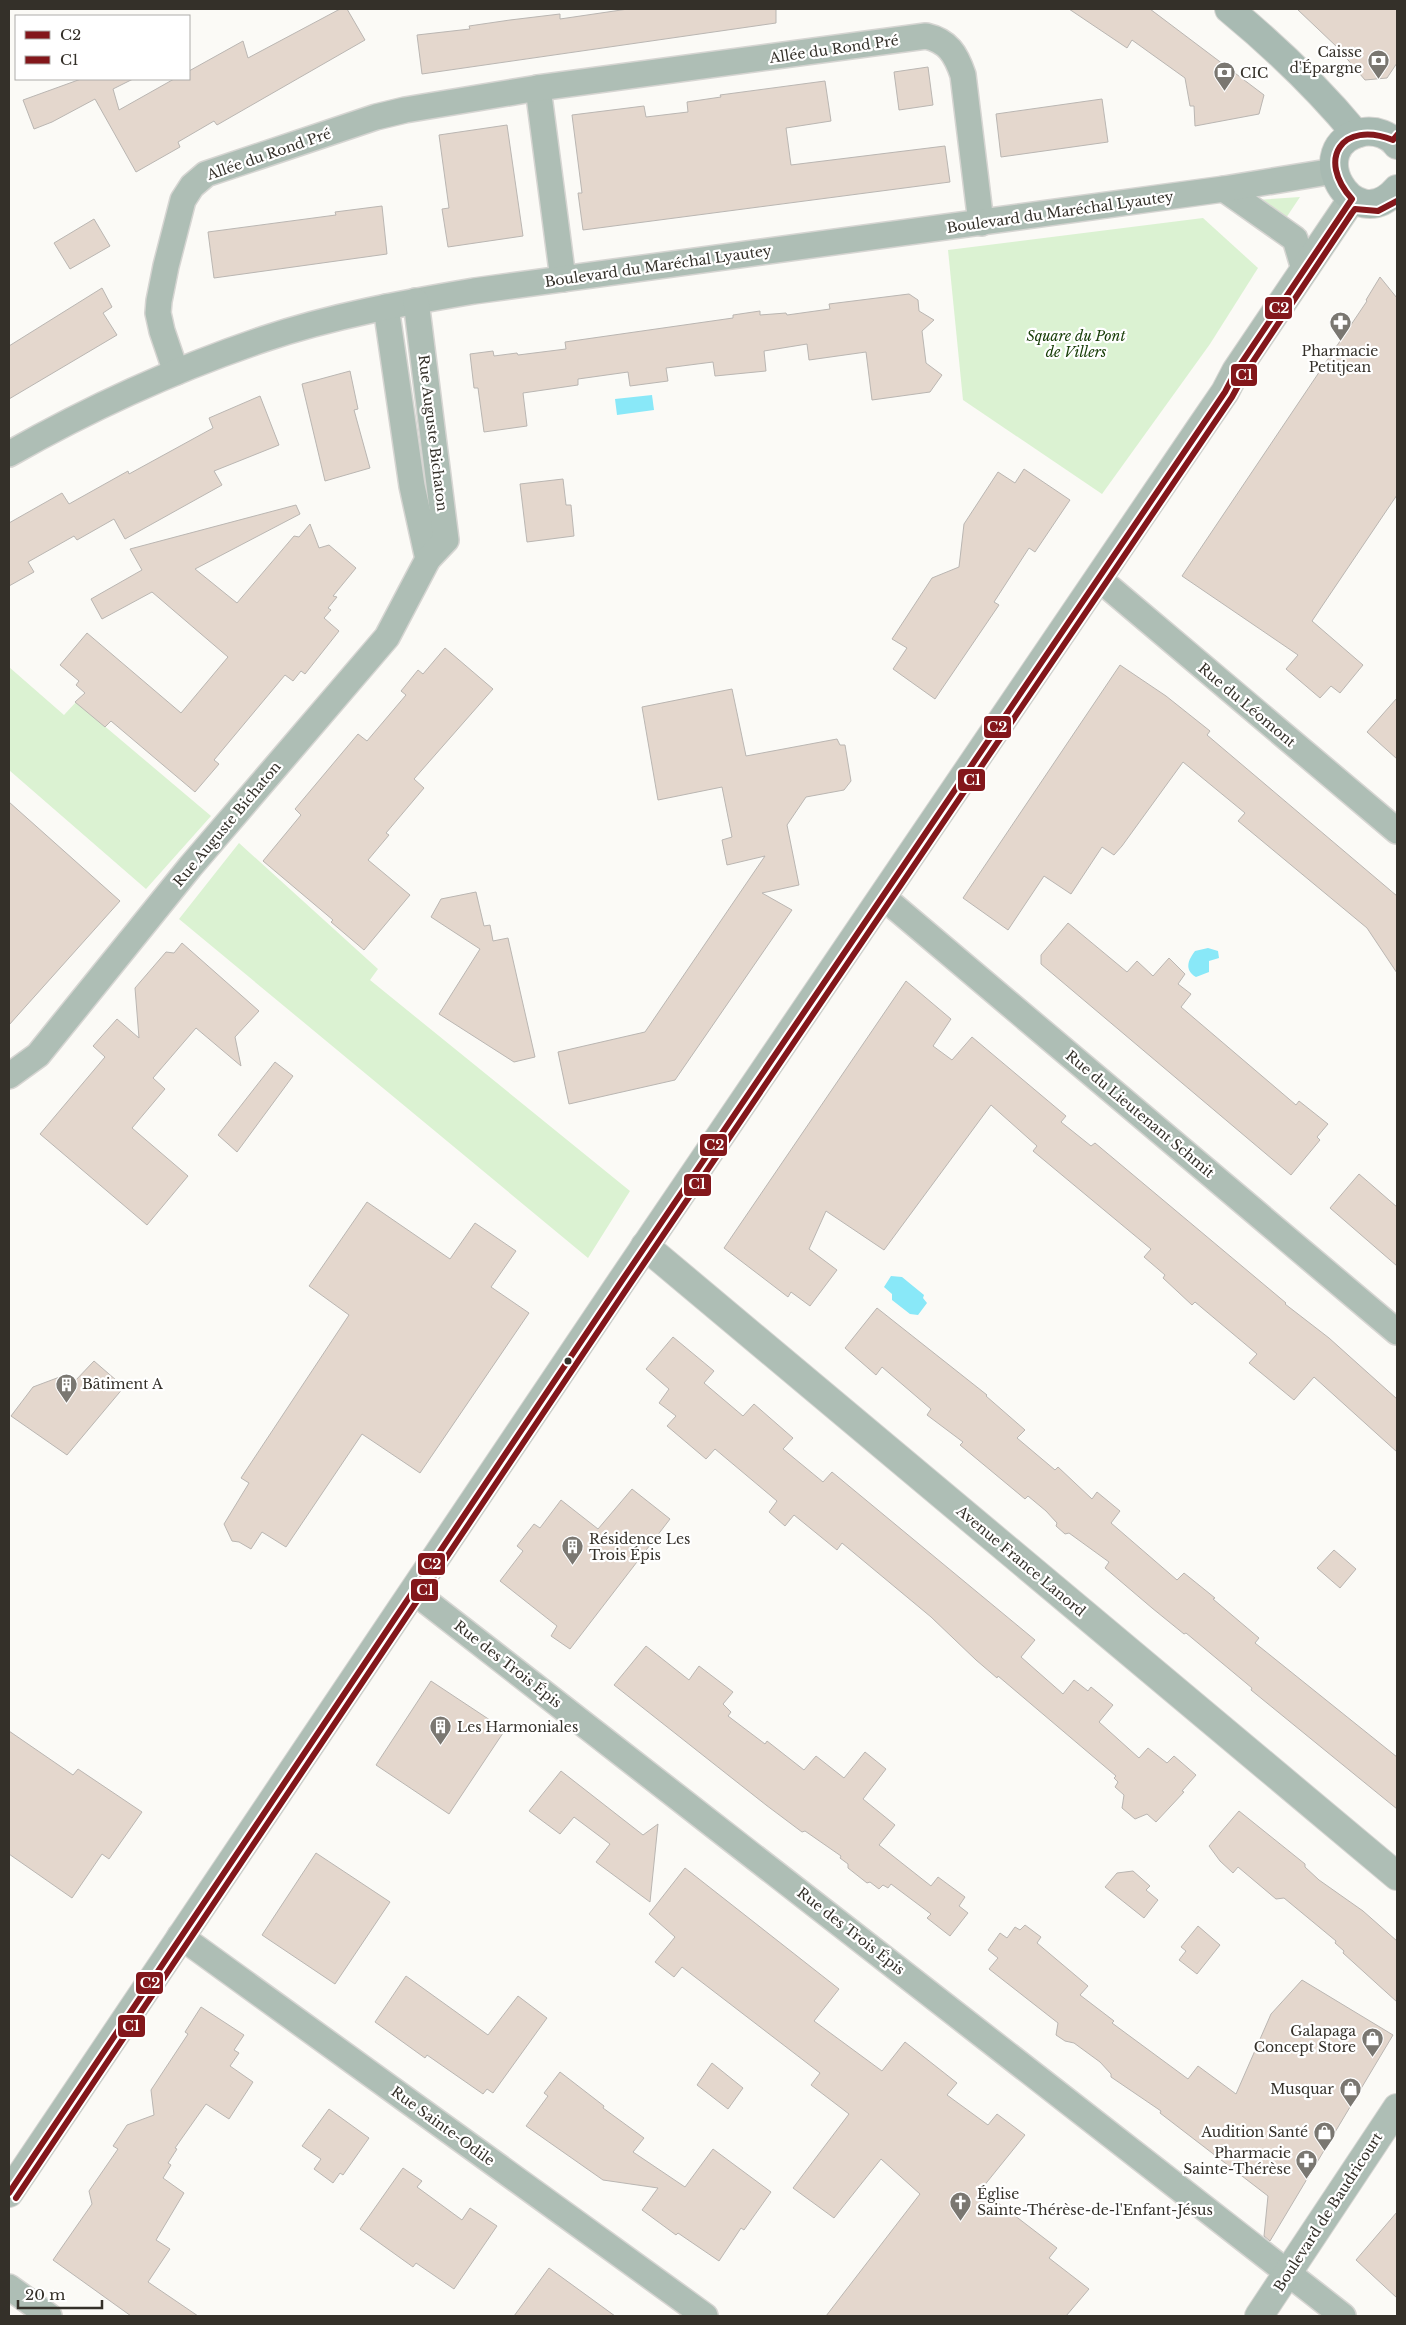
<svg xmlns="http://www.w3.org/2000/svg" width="1406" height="2325" viewBox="0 0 1406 2325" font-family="'Libre Baskerville',serif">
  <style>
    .green { fill: #dbf2d2 }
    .water { fill: #89e8f8 }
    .building { fill: #e4d7cd; stroke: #bab6b2 }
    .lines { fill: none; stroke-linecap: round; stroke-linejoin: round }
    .minor-casing { stroke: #d6d5d2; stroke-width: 28 }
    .tertiary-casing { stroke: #d6d5d2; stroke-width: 30 }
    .secondary-casing { stroke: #d6d5d2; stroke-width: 30 }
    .minor { stroke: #aebeb5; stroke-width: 25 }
    .tertiary { stroke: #aebeb5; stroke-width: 28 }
    .secondary { stroke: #a8bab2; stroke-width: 28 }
    .bus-1-casing { stroke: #fff; stroke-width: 10 }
    .bus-2-casing { stroke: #fff; stroke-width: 10 }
    .bus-1 { stroke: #83171b; stroke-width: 6 }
    .bus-2 { stroke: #83171b; stroke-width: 6 }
    .bus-dot { fill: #343029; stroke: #fff; stroke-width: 2 }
    .labels { text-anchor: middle; stroke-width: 4.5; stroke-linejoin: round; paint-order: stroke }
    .street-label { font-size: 14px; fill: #343029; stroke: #fff }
    .poi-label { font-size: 14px; fill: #343029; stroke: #fff; text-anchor: end }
    .park-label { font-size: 14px; font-style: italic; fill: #163c06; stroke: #fff }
    .line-badge { stroke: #fff; stroke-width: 2 }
    .badge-label { font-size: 14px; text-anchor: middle; font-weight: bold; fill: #fff }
  </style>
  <rect width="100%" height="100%" fill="#fbfaf6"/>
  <g class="green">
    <path d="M1300,197L1284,221L1256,200Z"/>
    <path d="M1203,218L1258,268L1210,344L1102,494L963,400L948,250Z"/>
    <path d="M9,667L64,715L76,702L211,816L146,889L9,770Z"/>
    <path d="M239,843L378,969L370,980L630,1191L588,1258L179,919Z"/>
  </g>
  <g class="water">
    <path d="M652,395L654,410L617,415L615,399Z"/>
    <path d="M1208,948L1218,951L1219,958L1209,961V972L1196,977C1184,970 1188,960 1195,951Z"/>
    <path d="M891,1276L902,1277L924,1295L923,1298L927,1303L918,1315L910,1314L892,1300V1294L884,1287Z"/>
  </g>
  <g class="building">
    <path d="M340,9H347L365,40L217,125L214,121L178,142L180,147L136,172L95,99L52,122L34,129L23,100L81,79H133L113,89L119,110L174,79H189V71L243,41L248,58Z"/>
    <path d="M628,9H776V23L422,74L417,35L470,29L469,26L510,20L560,14V19Z"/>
    <path d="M1069,9H1150L1264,95L1259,114L1195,126L1194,106H1190L1185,78L1132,40L1127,48Z"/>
    <path d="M1297,9H1397V63L1387,78L1365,80L1337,47Z"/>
    <path d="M928,67L933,105L899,110L894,72Z"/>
    <path d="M825,81L831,121L786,128L791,165L945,146L950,182L583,230L578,193H582L572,115L644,106L646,117L688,112L687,102L721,97L720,95Z"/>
    <path d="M1102,99L1108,142L1001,157L996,114Z"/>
    <path d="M507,125L523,236L448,247L442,209L449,208L439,135Z"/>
    <path d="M382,206L387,254L214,278L208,232L336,215L335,212Z"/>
    <path d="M94,219L110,246L70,269L54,243Z"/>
    <path d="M1380,277L1397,298V495L1312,621L1363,665L1340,693L1331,686L1320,698L1286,669L1298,655L1182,576L1367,301L1366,300Z"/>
    <path d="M102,288L112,307L103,313L117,335L9,399V346Z"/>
    <path d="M909,294L918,300L919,311L934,320L922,331L926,363L942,375L930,392L872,400L866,352L809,360L807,344L764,351L766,371L715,376L713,362L666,368L668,381L630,386L628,372L578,379V385L523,393L527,426L484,432L478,388H474L470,354L493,351L494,356L517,353L518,355L566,349L565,342L733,318V315L760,311V315L786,313L787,315L830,309L829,304Z"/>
    <path d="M350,371L358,409L354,410L370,468L325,481L302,384Z"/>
    <path d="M260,396L279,445L214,471L222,485L125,539L114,519L77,540L74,536L28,562L34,572L9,586V523L62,493L69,504L128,471L129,474L213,428L209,418Z"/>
    <path d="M1024,469L1070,500L1035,552L1029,548L994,602L999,605L935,699L893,669L907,648L892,639L932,578L959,567L964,524L998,472L1015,483Z"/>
    <path d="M563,479L566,505H571L574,536L527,542L520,484Z"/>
    <path d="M296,505L300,514L195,569L237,603L294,536L299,537L310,524L319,548L329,545L356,568L333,596L337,597L328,608L331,610L324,618L339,631L305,674L301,671L293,681L285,675L214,760L219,764L195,792L111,721L105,727L75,702L85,693L76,685L79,681L60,665L87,633L181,713L228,657L152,592L102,619L91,599L142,570L130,549Z"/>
    <path d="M445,648L493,689L414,779L424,788L386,833L389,835L368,860L410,895L364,950L331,922L333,920L263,861L301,815L295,809L358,734L367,741L406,695L401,691L418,670L423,674Z"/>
    <path d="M1120,665L1166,696L1210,731L1207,735L1397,896V973L1367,928L1238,821L1245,813L1183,762L1122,846L1114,855L1102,847L1071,894L1044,876L1008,930L963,898Z"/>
    <path d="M732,689L746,756L837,739L840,745H845L851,781L844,790L806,797L787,825L799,885L762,893L792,910L675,1080L569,1104L558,1052L645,1032L765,856L727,865L722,840L732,837L722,787L658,800L642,707Z"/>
    <path d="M1397,698V759L1367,732Z"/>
    <path d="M9,802L120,901L9,1025Z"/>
    <path d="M476,892L484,926L490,925L493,941L508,938L535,1057L514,1062L439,1014L480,949L431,917L441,899Z"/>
    <path d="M1068,923L1127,972L1137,961L1153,976L1169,958L1185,974L1178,984L1191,994L1181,1007L1296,1105L1299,1101L1328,1124L1317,1137L1320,1140L1291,1175L1041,964V955Z"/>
    <path d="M182,943L259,1011L235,1037L241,1066L196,1028L153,1078L165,1089L132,1128L188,1176L147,1225L40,1134L105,1057L93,1046L117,1019L139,1038L135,988L166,952L174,953Z"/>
    <path d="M906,981L951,1019L933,1046L952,1060L972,1037L1066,1116L1061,1122L1091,1146L1095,1143L1286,1303L1285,1304L1329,1338L1397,1399V1452L1314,1377L1294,1400L1249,1363L1257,1354L1195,1302L1192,1305L1163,1278L1165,1275L1144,1257L1151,1249L1033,1151L1037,1146L991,1105L884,1250L826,1211L809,1249L837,1270L810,1306L791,1292L788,1297L724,1248Z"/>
    <path d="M275,1062L293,1076L237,1152L218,1135Z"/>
    <path d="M1359,1174L1397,1207V1266L1330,1208Z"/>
    <path d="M367,1202L450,1259L475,1223L516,1251L491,1287L529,1313L420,1473L362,1434L286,1547L262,1532L251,1549L239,1542L232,1541L224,1524L249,1483L241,1478L349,1315L309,1286Z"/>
    <path d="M877,1308L987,1395L986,1396L1025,1430L1017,1438L1055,1470L1058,1467L1092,1499L1097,1492L1120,1511L1111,1523L1177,1580L1184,1573L1215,1598L1213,1599L1259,1638L1255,1643L1397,1757V1809L1251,1690L1252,1688L1186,1633L1184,1634L1152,1608L1105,1568L1109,1562L1069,1533L1065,1534L1056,1526L1057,1523L1046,1511L1028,1496L1025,1499L960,1445L963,1442L927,1415L931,1409L882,1367L876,1375L845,1348Z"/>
    <path d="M673,1337L714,1371L704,1383L743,1416L754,1404L793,1438L783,1449L823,1482L832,1472L1035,1640L1021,1657L1063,1694L1074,1680L1088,1691L1091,1687L1113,1705L1099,1722L1139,1758L1148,1748L1167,1763L1174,1756L1196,1775L1182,1791L1184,1792L1156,1822L1147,1814L1135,1819L1122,1808L1124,1795L1115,1787L1118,1782L1114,1778L1116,1776L998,1676L997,1678L976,1660L931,1617L842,1543L837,1550L794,1515L785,1526L769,1512L777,1501L715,1449L706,1459L667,1426L676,1416L659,1403L669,1389L646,1369Z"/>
    <path d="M94,1361L124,1387L67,1455L11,1416L33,1387L65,1375L75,1381Z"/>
    <path d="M632,1489L670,1519L570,1649L551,1636L557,1626L500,1581L523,1551L517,1546L534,1524L540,1528L561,1500L598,1529Z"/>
    <path d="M1334,1550L1356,1569L1340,1588L1317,1568Z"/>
    <path d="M646,1646L689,1680L699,1666L733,1692L723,1704L731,1712L728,1716L765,1744L767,1741L804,1770L816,1756L844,1778L865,1752L886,1769L863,1799L895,1825L879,1845L931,1886L938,1877L965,1897L959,1906L968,1913L950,1936L927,1918L931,1914L891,1884L888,1888L883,1885L879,1889L870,1882L867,1883L848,1868V1864L840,1858L841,1856L805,1831L802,1832L766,1805L614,1685Z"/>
    <path d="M431,1681L505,1730L449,1814L376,1765Z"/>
    <path d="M9,1731L73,1775L78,1769L142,1812L109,1859L102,1854L72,1898L9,1854Z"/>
    <path d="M561,1771L643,1835L658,1824L650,1902L596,1862L610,1844L574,1817L560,1834L529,1811Z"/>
    <path d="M1239,1811L1305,1864V1867L1319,1880L1363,1911L1397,1941V2002L1343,1953L1344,1951L1335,1943L1336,1941L1284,1898L1276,1899L1238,1867L1233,1873L1220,1861L1209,1846Z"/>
    <path d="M316,1853L390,1902L335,1984L262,1935Z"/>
    <path d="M685,1868L839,1989L814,2021L882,2071L905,2042L957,2083L947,2095L988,2125L997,2114L1025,2135L983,2187L1000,2199L997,2202L1057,2248L1049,2258L1089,2289L1066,2316H826L920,2194L881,2159L834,2218L793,2188L849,2114L811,2085L820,2073L682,1967L674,1977L655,1962L675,1937L649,1914Z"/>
    <path d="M1133,1871L1150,1886L1146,1890L1158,1900L1144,1918L1105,1887L1117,1873Z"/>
    <path d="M1025,1925L1041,1937L1037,1943L1088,1986L1080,1995L1114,2021L1112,2023L1188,2079L1198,2066L1236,2094L1271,2014L1302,1980L1393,2035L1270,2241L1264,2236L1268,2196L1160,2113L1161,2111L1111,2077V2074L1100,2062L1074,2043L1065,2041L1056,2035L1058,2023L989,1969L998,1958L988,1950L1000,1933L1007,1938L1015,1927L1020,1930Z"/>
    <path d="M1198,1926L1220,1945L1197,1974L1179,1960L1186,1951L1181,1947Z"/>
    <path d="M406,1976L488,2035L518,1996L547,2018L493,2093L487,2089L483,2094L427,2055L425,2058L375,2022Z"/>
    <path d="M201,2007L244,2035L234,2050L239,2053L230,2066L253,2082L229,2119L206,2104L175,2148L177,2149L168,2163L171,2165L163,2178L184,2193L156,2240L170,2249L148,2282L198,2316H131L53,2260L92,2204L89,2191L118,2149L113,2146L127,2125L154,2115L151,2090L188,2034L185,2032Z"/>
    <path d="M712,2063L743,2088L728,2109L697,2085Z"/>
    <path d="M560,2072L604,2106L603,2108L644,2138L633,2152L685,2187L713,2149L771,2192L744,2230L741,2228L719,2261L678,2233L676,2235L642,2210L658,2188L603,2180L526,2126L548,2096L544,2093Z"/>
    <path d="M329,2109L369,2138L343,2175L340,2173L333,2183L314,2169L321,2159L302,2146Z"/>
    <path d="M403,2168L422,2181L417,2187L462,2220L470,2208L497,2226L454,2289L416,2263L413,2267L360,2229Z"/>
    <path d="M1397,2212V2298L1356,2260Z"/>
    <path d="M549,2268L615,2316H514Z"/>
  </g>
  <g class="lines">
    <defs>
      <g id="minor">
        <path d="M538,88L563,279"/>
        <path d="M1224,189L1295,239L1304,269"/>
        <path d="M386,307L412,486L428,559"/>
        <path d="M176,372L162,331L158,313L159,301L166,266L183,200L192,186L206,174L376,117L405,110L538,88L926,36C948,41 956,54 963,75L981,223"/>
        <path d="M9,454C90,408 175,369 264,339C332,316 403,303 474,291L1224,189L1334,171"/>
        <path d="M1098,578L1397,831"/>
        <path d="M883,897L1397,1332"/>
        <path d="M9,1076L38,1055L190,867L387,637L428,559L446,540L416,301"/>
        <path d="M413,1591L1343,2316"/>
        <path d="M180,1936L705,2316"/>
        <path d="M9,2287L49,2316"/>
      </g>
      <g id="tertiary">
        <path d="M645,1246L1397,1876"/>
        <path d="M9,2193L623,1279L1201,427L1225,392L1236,371L1352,199"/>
        <path d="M1259,2316L1397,2108"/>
      </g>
      <g id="secondary">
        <path d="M1229,9C1275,47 1318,88 1356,134"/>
        <path d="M1397,145C1390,135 1376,130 1363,132C1300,145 1353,240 1397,189"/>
      </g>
    </defs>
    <use href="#minor" class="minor-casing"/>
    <use href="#tertiary" class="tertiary-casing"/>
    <use href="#secondary" class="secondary-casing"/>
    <use href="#minor" class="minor"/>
    <use href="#tertiary" class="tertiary"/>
    <use href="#secondary" class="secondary"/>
    <defs>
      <path id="bus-1" d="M9,2193L623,1279L1225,392L1236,371L1352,199C1316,159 1342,120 1393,140L1397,135"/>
      <path id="bus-2" d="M16,2198L630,1284L1232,397L1244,375L1352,213L1355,209L1378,211L1397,201"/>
    </defs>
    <use href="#bus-1" class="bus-1-casing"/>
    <use href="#bus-2" class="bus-2-casing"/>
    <use href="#bus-1" class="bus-1"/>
    <use href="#bus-2" class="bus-2"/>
  </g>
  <defs>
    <symbol id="bank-pin" viewBox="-11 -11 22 30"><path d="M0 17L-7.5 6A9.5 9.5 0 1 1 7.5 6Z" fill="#7a7771" stroke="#fff"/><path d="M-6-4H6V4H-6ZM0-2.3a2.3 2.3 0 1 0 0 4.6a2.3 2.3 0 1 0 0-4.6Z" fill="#fff"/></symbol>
    <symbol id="pharmacy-pin" viewBox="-11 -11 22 30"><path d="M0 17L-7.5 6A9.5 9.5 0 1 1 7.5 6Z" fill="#7a7771" stroke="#fff"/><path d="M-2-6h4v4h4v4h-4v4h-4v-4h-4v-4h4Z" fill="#fff"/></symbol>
    <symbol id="building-pin" viewBox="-11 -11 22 30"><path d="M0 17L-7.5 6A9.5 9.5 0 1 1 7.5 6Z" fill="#7a7771" stroke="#fff"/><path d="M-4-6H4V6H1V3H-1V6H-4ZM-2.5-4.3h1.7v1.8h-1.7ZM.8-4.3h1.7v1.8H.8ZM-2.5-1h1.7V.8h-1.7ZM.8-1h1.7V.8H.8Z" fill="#fff"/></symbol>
    <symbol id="shop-pin" viewBox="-11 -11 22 30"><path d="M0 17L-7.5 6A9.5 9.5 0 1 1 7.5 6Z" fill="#7a7771" stroke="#fff"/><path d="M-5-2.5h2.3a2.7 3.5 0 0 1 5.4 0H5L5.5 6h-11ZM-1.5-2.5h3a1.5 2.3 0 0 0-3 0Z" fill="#fff"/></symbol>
    <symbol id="church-pin" viewBox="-11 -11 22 30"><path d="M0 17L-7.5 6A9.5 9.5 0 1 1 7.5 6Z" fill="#7a7771" stroke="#fff"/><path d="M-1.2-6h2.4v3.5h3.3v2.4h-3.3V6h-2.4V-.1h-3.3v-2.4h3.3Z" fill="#fff"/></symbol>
  </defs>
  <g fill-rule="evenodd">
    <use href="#bank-pin" x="1366" y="48" width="25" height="34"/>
    <use href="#bank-pin" x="1212" y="60" width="25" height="34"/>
    <use href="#pharmacy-pin" x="1328" y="310" width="25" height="34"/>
    <use href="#building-pin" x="54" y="1372" width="25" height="34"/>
    <use href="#building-pin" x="560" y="1534" width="25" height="34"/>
    <use href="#building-pin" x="428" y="1714" width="25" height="34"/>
    <use href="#shop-pin" x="1360" y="2026" width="25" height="34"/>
    <use href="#shop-pin" x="1338" y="2076" width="25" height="34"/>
    <use href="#shop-pin" x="1312" y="2120" width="25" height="34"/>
    <use href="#pharmacy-pin" x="1294" y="2148" width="25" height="34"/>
    <use href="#church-pin" x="948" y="2190" width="25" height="34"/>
  </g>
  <circle class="bus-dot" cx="568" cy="1361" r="4.5"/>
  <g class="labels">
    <g class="street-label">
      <text transform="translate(834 49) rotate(-8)" y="5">Allée du Rond Pré</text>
      <text transform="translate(269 154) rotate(-19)" y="5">Allée du Rond Pré</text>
      <text transform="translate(1060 212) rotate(-8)" y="5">Boulevard du Maréchal Lyautey</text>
      <text transform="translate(658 266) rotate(-8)" y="5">Boulevard du Maréchal Lyautey</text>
      <text transform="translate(433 433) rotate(83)" y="5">Rue Auguste Bichaton</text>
      <text transform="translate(1247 705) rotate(40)" y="5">Rue du Léomont</text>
      <text transform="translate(227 824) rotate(-50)" y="5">Rue Auguste Bichaton</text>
      <text transform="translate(1140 1114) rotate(40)" y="5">Rue du Lieutenant Schmit</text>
      <text transform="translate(1021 1561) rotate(40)" y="5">Avenue France Lanord</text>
      <text transform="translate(508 1664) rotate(38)" y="5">Rue des Trois Épis</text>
      <text transform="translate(851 1931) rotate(38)" y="5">Rue des Trois Épis</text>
      <text transform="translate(443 2126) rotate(36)" y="5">Rue Sainte-Odile</text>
      <text transform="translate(1328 2212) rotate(-57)" y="5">Boulevard de Baudricourt</text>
    </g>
    <g class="poi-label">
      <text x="1362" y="57">Caisse<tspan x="1362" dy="16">d'Épargne</tspan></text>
      <text x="1240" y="78" text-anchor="start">CIC</text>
      <text x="1340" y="356" text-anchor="middle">Pharmacie<tspan x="1340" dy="16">Petitjean</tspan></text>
      <text x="82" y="1389" text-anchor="start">Bâtiment A</text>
      <text x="589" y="1544" text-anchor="start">Résidence Les<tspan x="589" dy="16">Trois Épis</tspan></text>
      <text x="457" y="1732" text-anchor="start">Les Harmoniales</text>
      <text x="1356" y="2036">Galapaga<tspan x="1356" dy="16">Concept Store</tspan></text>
      <text x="1334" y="2094">Musquar</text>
      <text x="1308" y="2137">Audition Santé</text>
      <text x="1291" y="2158">Pharmacie<tspan x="1291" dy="16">Sainte-Thérèse</tspan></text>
      <text x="977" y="2199" text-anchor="start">Église<tspan x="977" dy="16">Sainte-Thérèse-de-l'Enfant-Jésus</tspan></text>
    </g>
    <g class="park-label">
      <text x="1076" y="341">Square du Pont<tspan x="1076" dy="16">de Villers</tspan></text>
    </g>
  </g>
  <g class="line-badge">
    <rect x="1264" y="296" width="29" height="24" rx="5" fill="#83171b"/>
    <rect x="1230" y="363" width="28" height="24" rx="5" fill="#83171b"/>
    <rect x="983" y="715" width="29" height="24" rx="5" fill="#83171b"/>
    <rect x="957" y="768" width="29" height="24" rx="5" fill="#83171b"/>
    <rect x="699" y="1133" width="29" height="24" rx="5" fill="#83171b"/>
    <rect x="683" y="1173" width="29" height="24" rx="5" fill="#83171b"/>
    <rect x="417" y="1552" width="29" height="24" rx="5" fill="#83171b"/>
    <rect x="410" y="1578" width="29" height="24" rx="5" fill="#83171b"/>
    <rect x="135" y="1971" width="29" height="24" rx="5" fill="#83171b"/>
    <rect x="117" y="2014" width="29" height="24" rx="5" fill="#83171b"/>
  </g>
  <g class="badge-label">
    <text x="1279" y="313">C2</text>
    <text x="1244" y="380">C1</text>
    <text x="997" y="732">C2</text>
    <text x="972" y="785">C1</text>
    <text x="714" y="1150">C2</text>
    <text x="697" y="1189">C1</text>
    <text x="431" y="1569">C2</text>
    <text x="425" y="1595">C1</text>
    <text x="150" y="1988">C2</text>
    <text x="131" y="2031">C1</text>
  </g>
  <rect width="1406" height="2325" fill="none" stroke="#343029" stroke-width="20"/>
  <rect x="15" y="15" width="175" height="65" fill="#ffffff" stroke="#aeaca9"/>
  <rect x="25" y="31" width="25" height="8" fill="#83171b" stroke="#aeaca9"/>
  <text x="60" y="40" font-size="15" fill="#343029">C2</text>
  <rect x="25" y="56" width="25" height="8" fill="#83171b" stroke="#aeaca9"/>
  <text x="60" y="65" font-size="15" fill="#343029">C1</text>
  <path d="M18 2300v8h84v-8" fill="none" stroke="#343029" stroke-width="2.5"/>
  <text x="25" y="2300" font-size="15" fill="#343029" stroke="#ffffff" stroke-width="4" paint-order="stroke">20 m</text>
</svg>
